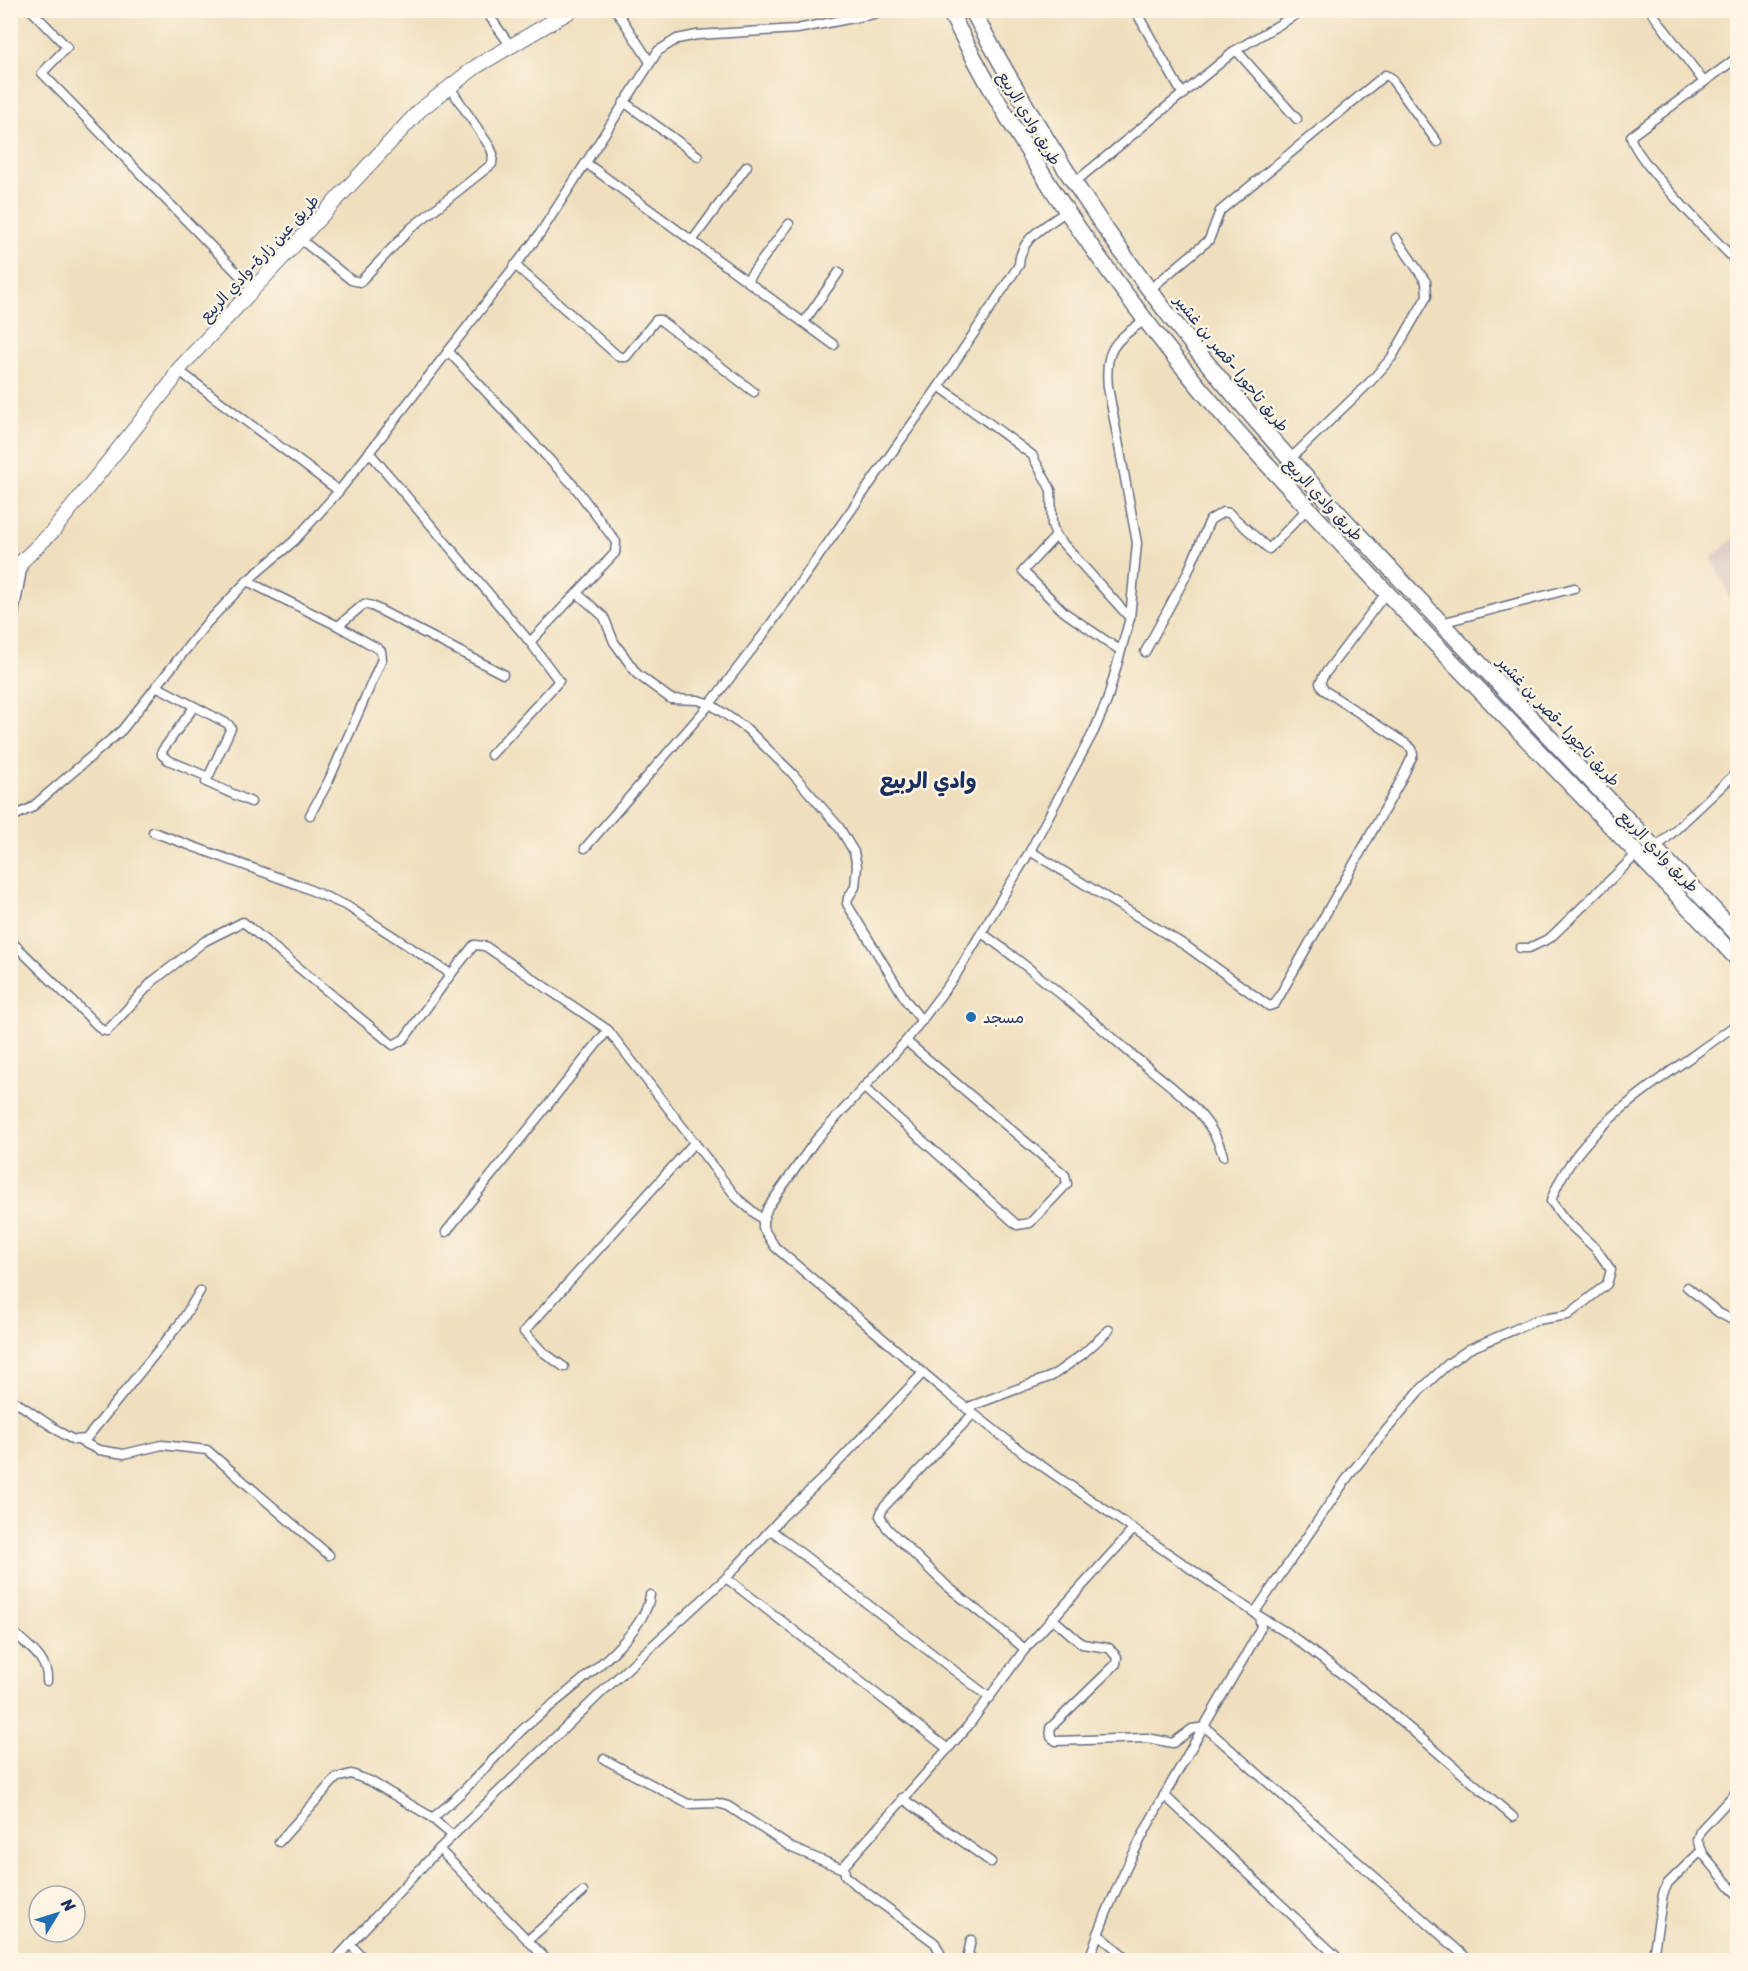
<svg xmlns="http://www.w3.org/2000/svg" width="1748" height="1971" viewBox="0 0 1748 1971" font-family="Sriracha,'Playpen Sans Arabic',sans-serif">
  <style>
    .industrial { fill: #d1c0bc }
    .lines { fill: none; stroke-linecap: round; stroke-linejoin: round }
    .street-casing { stroke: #666d80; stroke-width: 11 }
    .secondary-casing { stroke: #666d80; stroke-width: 15 }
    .primary-casing { stroke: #666d80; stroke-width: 16 }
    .highway-casing { stroke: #666d80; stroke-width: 18 }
    .street { stroke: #fff; stroke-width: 8 }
    .secondary { stroke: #fff; stroke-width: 12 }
    .primary { stroke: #fff; stroke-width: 14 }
    .highway { stroke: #fff; stroke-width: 15 }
    .poi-dot { fill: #1f6fb2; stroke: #fcf5e5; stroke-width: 2 }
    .labels { text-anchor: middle; stroke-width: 5; stroke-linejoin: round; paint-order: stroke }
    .street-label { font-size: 16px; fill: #1b2f5e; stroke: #fcf5e5 }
    .poi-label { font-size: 16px; fill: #1b2f5e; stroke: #fcf5e5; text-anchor: start }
    .district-label { font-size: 22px; font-weight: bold; fill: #1b2f5e; stroke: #fcf5e5 }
  </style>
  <rect width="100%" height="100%" fill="#fcf5e5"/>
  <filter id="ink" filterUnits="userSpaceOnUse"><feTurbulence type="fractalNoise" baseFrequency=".0167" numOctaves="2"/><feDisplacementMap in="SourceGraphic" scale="12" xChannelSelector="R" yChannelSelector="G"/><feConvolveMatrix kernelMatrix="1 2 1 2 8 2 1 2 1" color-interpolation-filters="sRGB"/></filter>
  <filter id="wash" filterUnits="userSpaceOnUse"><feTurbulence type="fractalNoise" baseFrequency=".008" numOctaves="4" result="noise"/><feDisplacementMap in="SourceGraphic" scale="24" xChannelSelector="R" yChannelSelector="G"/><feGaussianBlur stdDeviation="1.35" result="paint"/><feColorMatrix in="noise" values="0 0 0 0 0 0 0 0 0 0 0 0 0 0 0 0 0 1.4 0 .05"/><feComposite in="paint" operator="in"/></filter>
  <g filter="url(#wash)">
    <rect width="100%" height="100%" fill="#f0dfbe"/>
    <path class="industrial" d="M1737,536V612L1711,558Z"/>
  </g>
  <g filter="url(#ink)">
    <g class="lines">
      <defs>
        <g id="street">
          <path d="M31,10L67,47L42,73L252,288"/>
          <path d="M485,10L510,45"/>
          <path d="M616,10L650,62"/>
          <path d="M1135,10L1183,95"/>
          <path d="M1650,10L1704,82"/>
          <path d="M1236,50L1297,119"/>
          <path d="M1738,57L1631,136C1631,156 1718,243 1738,263"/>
          <path d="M624,102L698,156"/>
          <path d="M586,163L834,345"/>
          <path d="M1075,182L1236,50L1304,10"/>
          <path d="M299,238L351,280L360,282L411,228L492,164L493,154L490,147L449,86"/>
          <path d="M692,241L747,166"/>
          <path d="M515,265L619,357H626L656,320H660L754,392"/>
          <path d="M747,280L789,224"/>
          <path d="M1149,290L1209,240L1220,211L1385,75L1390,77L1437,142"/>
          <path d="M804,322L839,272"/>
          <path d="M448,351L575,487L616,542L615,553L530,642"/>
          <path d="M178,370L339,491"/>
          <path d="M939,386L1032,455L1051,490L1052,525L1056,536L1130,618"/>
          <path d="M369,452L530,642L559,681L491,755"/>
          <path d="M1289,460L1371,381L1392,357L1427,296L1426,282L1396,238"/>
          <path d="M1056,536L1023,571L1064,612L1121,651"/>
          <path d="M247,581L338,626L364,604L372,606L503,674"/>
          <path d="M577,593L604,617L614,642L637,674L671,699L698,700L710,704L747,729L792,773L839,827L854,852L857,866L855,887L848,898L847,904L907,1002L922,1021"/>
          <path d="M1441,623L1574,588"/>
          <path d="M1145,652L1187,574L1210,520L1223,512L1229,513L1269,549L1308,508"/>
          <path d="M156,686L228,724L231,728L206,782L251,802"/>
          <path d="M194,707L162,751V755L168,760L208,777"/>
          <path d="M310,815L329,780L382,659L381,651L377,648L338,626"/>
          <path d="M10,818L31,808L122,730L206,624L247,581L294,541L339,491L539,235L658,51L677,39L697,35L797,29L894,10"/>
          <path d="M153,832L299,885L347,906L451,974L474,945L485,946L608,1030L737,1198L763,1220"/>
          <path d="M585,848L710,704L763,635L939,386L1019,265C1020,237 1046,226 1067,211"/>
          <path d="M1655,849L1738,771"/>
          <path d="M1030,851L1186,946L1269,1006L1275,1004L1400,782L1413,755L1412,749L1405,743L1324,690L1320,683L1324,675L1386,593"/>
          <path d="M982,933C1033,970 1081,1010 1129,1052C1163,1082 1211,1109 1223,1156"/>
          <path d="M10,940L102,1030L107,1031L153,981L205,941L243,922L393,1045L404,1039L451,974"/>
          <path d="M1520,948H1529L1550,938L1638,853"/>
          <path d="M863,1087L1017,1225L1030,1223L1067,1184L1065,1175L906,1041"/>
          <path d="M446,1232L608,1030"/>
          <path d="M1687,1287L1719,1313L1738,1323"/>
          <path d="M564,1367L543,1352L524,1332L693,1144"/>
          <path d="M10,1398L66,1436L74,1440L86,1439L181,1322L200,1291"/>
          <path d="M966,1408L1052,1376L1083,1354L1109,1330"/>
          <path d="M973,1414L883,1508L880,1516L887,1528L947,1586L1025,1649"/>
          <path d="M80,1441L99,1450L124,1454L162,1445L207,1450L329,1555"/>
          <path d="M771,1530L990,1698"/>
          <path d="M726,1578L948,1749"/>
          <path d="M1255,1612L1350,1474L1418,1392L1449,1363L1469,1349L1537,1320L1568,1315L1607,1284L1611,1270L1596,1249L1565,1220L1551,1201C1576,1125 1677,1070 1738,1023"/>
          <path d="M1259,1616L1289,1634L1380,1703L1513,1817"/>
          <path d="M1052,1618L1082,1644L1109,1648L1117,1657L1116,1664L1050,1728L1051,1737L1056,1741L1147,1738L1173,1743L1192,1729L1205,1727L1469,1960"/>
          <path d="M10,1629C25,1644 49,1658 47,1681"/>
          <path d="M604,1759L688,1804L717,1803L728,1806L792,1848L843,1869"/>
          <path d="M1738,1790L1700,1831L1697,1840L1704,1855L1738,1896"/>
          <path d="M1164,1795L1336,1956"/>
          <path d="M902,1798L991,1862"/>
          <path d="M432,1818C464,1794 491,1760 520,1732C553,1700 645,1641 650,1595"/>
          <path d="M279,1842L336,1778L351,1774L370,1781L428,1815L453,1836"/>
          <path d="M439,1849L547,1960"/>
          <path d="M1098,1934L1129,1960"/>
          <path d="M528,1940L583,1892"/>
          <path d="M971,1940L968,1954L973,1960"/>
          <path d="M350,1944L365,1960"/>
          <path d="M1654,1950L1663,1894L1668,1883L1701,1851"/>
          <path d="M335,1960L439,1849L603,1691L726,1578L783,1516L826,1475L923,1373"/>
          <path d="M938,1960L940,1953L935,1943L852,1882L845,1875L844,1866L968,1726L1025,1649L1132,1531"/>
          <path d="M1089,1960C1126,1847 1195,1745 1253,1642L1261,1627L1259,1616L1026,1455L946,1392L775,1247L763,1228V1220L768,1207L815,1141L906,1041L956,975L1030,851L1094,731L1107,701L1130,618L1137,543L1108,387C1104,347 1116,341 1146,319"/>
        </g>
        <path id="secondary" d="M10,625L21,564"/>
        <path id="primary" d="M10,573L53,531L171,383L178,370L420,110L477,66L572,10"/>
        <g id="highway">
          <path d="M949,10C1018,148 1106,276 1204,393C1246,443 1290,489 1334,536C1466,680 1605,817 1738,960"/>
          <path d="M972,10C1042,142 1126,267 1222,381C1293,466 1370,547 1446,628C1542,730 1640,833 1738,935"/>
        </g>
      </defs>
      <use href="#street" class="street-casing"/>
      <use href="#secondary" class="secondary-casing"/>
      <use href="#primary" class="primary-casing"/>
      <use href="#highway" class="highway-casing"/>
      <use href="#street" class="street"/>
      <use href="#secondary" class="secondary"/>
      <use href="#primary" class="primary"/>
      <use href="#highway" class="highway"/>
    </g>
  </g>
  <circle class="poi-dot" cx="971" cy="1017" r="6"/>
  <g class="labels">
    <g class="street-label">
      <text transform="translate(1030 118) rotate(59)" y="6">طريق وادي الربيع</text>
      <text transform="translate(259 258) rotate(-47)" y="6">طريق عين زارة-وادي الربيع</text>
      <text transform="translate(1232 363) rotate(51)" y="6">طريق تاجورا -قصر بن غشير</text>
      <text transform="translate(1324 499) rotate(47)" y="6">طريق وادي الربيع</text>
      <text transform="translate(1559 721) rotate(47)" y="6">طريق تاجورا -قصر بن غشير</text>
      <text transform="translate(1659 851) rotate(46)" y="6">طريق وادي الربيع</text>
    </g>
    <g class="poi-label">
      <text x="983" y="1023">مسجد</text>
    </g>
    <g class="district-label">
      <text x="928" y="788">وادي الربيع</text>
    </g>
  </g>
  <rect width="1748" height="1971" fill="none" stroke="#fcf5e5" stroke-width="36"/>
  <g transform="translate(57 1914) rotate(52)"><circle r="28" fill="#fcf5e5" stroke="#a2a6af" stroke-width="1.5"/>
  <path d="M0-4.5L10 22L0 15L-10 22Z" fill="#1f6fb2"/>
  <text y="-9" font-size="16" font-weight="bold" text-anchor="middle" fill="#1b2f5e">N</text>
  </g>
</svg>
